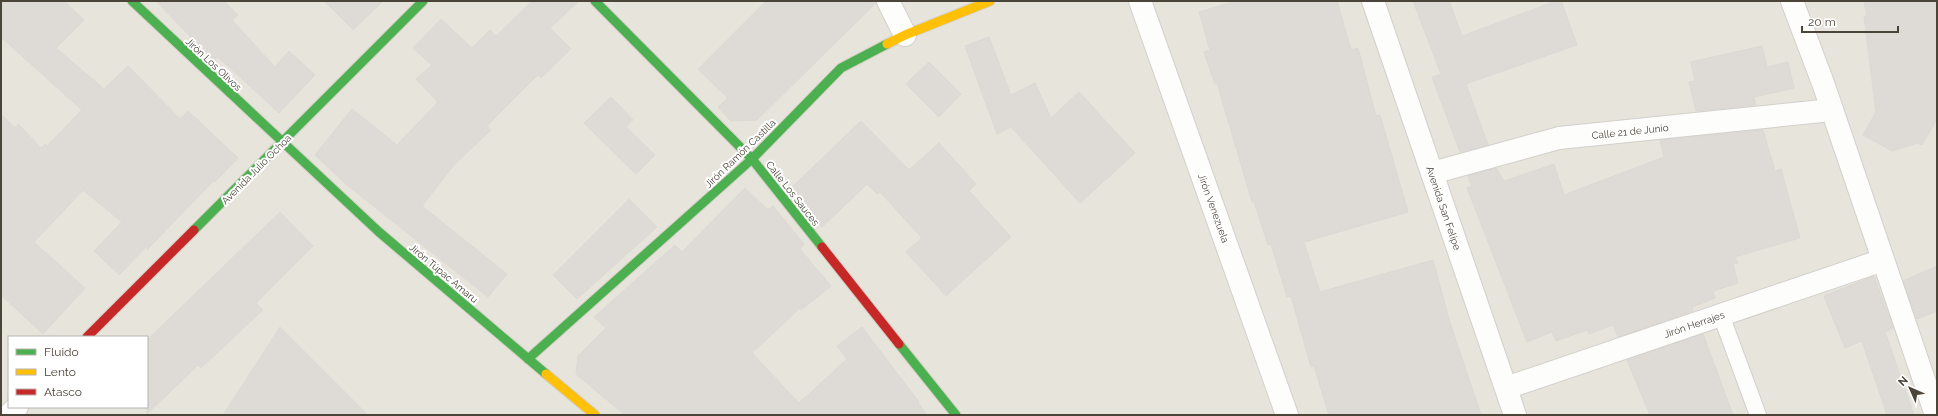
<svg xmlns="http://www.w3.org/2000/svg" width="1938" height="416" viewBox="0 0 1938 416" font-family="Raleway,sans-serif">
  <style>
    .residential { fill: #e7e4dc; fill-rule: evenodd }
    .building { fill: #dedbd6; stroke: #dcd9d4 }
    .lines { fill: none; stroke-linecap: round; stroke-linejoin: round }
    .lane-casing { stroke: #d2d0cb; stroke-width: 18 }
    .street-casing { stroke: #d2d0cb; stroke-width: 24 }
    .fast-casing { stroke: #d3cfc5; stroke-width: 11 }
    .slow-casing { stroke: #d3cfc5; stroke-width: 11 }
    .jam-casing { stroke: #d3cfc5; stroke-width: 11 }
    .lane { stroke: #fdfdfc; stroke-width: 16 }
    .street { stroke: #fdfdfc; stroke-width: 22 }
    .fast { stroke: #4caf50; stroke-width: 9 }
    .slow { stroke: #ffc107; stroke-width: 9 }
    .jam { stroke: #c62828; stroke-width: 9 }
    .labels { text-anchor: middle; stroke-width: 4; stroke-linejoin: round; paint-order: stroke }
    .street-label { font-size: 10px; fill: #4b4439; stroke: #fff }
  </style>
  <rect width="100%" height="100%" fill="#f4f2ee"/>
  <path class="residential" d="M1,1H1937V415H1ZM9,337H147V407H9Z"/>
  <g class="building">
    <path d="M1,1H64L84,20L56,48L104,89L128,66L180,119L188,111L238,158L215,182L213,181L147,250V246L119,275L94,251L122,222L83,190L34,242L85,288L43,334L1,295V114L15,128L18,124L41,148L45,144L47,146L82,110L1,37Z"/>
    <path d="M156,1H224L238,15L232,20L275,67L289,51L315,75L279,113L218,57L214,61Z"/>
    <path d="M324,1H383L353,30Z"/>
    <path d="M532,1H579L550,28L571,49L541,78L538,75L487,126L491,130L454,165L422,206L507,274L488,297L347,185L315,155L352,109L397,145L438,102L416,79L432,65L413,48L441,19L472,48L490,30L496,36Z"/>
    <path d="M766,1H876V3L757,120L731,121L718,107L728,98L698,69Z"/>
    <path d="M1236,1H1337L1351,50L1358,48L1376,116L1380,115L1408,212L1304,242L1320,292L1433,260L1450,323L1481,415H1329L1314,366L1311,367L1291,296L1287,297L1271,244L1268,245L1254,202H1252L1217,83L1215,84L1204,52L1210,50L1199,12Z"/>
    <path d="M1413,1H1449L1462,36L1556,1H1561L1577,45L1466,84L1488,145L1460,152L1432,77L1441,74Z"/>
    <path d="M1864,1H1937V119L1922,145L1918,143L1892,151L1863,135L1876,112L1864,16H1867Z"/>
    <path d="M989,37L1011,95L1035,83L1051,118L1079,92L1135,153L1080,203L1011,127L997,134L965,46Z"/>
    <path d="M1762,46L1767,67L1788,62L1794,88L1754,97L1756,105L1696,111L1689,82L1695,81L1691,62Z"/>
    <path d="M929,62L961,94L939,117L906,84Z"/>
    <path d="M611,97L633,120L626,127L655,155L636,174L584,123Z"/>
    <path d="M861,121L909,170L939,143L976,184L969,191L1011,237L946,296L906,252L922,238L880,192L877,194L867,184L822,227L791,188Z"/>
    <path d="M1763,130L1775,171L1781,169L1800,238L1735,257L1738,263L1733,264L1738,283L1713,291L1715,298L1692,307L1693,311L1618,337L1613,325L1589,334L1587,330L1556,341L1552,332L1527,342L1467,188L1472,186L1468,176L1496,168L1504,181L1554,164L1564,195L1664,157L1660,140Z"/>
    <path d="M745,188L768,210L773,206L804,244L800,249L831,286L801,310L800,308L752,353L799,403L847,359L837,346L862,327L919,402L918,403L927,415H625L576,374L578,356L606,328L594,317L675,245L682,252Z"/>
    <path d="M629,199L657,227L577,299L553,275Z"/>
    <path d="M280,212L313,246L256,303L263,310L201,368L198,365L147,414V340Z"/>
    <path d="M1937,266V311L1917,319L1903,281Z"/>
    <path d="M1874,276L1893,328L1885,332L1914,415H1887L1862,341L1845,348L1824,296Z"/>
    <path d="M280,327L368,415H223Z"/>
    <path d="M1703,334L1733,415H1650L1627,360Z"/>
  </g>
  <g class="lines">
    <defs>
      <path id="lane" d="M1721,315L1758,415"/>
      <g id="street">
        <path d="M888,1L905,35"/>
        <path d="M1140,1L1287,415"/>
        <path d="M1373,1L1515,415"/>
        <path d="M1792,1L1823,83L1936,415"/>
        <path d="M1432,173L1559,138L1832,110"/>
        <path d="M1506,388L1883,260"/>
        <path d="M9,415L17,407"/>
      </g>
      <g id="fast">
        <path d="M132,1L379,232L546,374"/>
        <path d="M595,1L752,159L822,247"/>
        <path d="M194,230L423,1"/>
        <path d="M899,344L956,415"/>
        <path d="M528,359L752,159L841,68L887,44"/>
      </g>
      <g id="slow">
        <path d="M887,44L905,35L990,1"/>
        <path d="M546,374L595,415"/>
      </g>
      <g id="jam">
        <path d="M822,247L899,344"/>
        <path d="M87,337L194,230"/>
      </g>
    </defs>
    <use href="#lane" class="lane-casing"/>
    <use href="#street" class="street-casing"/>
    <use href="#fast" class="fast-casing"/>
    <use href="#slow" class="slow-casing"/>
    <use href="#jam" class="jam-casing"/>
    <use href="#lane" class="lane"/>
    <use href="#street" class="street"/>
    <use href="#fast" class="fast"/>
    <use href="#slow" class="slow"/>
    <use href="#jam" class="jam"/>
  </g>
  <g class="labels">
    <g class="street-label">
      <text transform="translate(214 64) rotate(43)" y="4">Jirón Los Olivos</text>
      <text transform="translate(1630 131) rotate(-6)" y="4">Calle 21 de Junio</text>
      <text transform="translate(740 153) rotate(-44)" y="4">Jirón Ramón Castilla</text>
      <text transform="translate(256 169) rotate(-45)" y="4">Avenida Julio Ochoa</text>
      <text transform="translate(793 193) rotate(52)" y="4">Calle Los Sauces</text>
      <text transform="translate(1214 208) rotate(70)" y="4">Jirón Venezuela</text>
      <text transform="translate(1444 208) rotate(71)" y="4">Avenida San Felipe</text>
      <text transform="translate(444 273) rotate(40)" y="4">Jirón Túpac Amaru</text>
      <text transform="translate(1694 324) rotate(-19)" y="4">Jirón Herrajes</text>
    </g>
  </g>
  <rect width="1938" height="416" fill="none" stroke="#4b4439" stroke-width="4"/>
  <rect x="8" y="336" width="140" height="72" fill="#ffffff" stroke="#b7b4b0"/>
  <rect x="16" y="349" width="20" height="6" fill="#4caf50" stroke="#b7b4b0"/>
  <text x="44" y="356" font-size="12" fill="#4b4439">Fluido</text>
  <rect x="16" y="369" width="20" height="6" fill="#ffc107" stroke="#b7b4b0"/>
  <text x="44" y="376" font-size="12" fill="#4b4439">Lento</text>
  <rect x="16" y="389" width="20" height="6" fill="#c62828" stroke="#b7b4b0"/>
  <text x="44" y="396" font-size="12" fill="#4b4439">Atasco</text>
  <g transform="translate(1910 388) rotate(315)" stroke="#ffffff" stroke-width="3" paint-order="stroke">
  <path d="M0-3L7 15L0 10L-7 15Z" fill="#4b4439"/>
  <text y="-6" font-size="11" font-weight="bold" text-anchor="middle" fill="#4b4439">N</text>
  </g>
  <path d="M1802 26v6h96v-6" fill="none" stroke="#4b4439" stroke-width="2"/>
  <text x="1808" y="26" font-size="12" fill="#4b4439" stroke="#ffffff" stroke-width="3" paint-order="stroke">20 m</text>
</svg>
